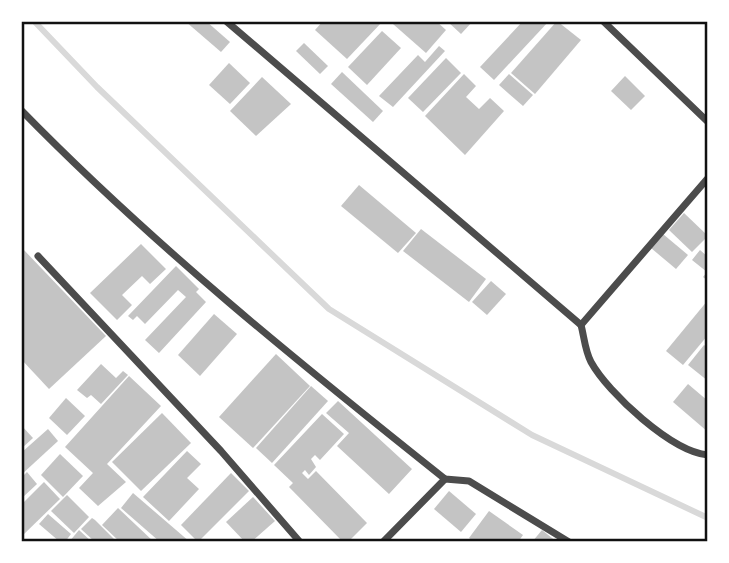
<svg xmlns="http://www.w3.org/2000/svg" width="729" height="563" viewBox="0 0 729 563" font-family="Spectral,serif">
  <style>
    .lines { fill: none; stroke-linecap: round; stroke-linejoin: round }
    .stream { stroke: #d9d9d9; stroke-width: 6 }
    .building { fill: #c4c4c4 }
    .minor { stroke: #4c4c4c; stroke-width: 7 }
    .neatline { fill: none; stroke: #111; stroke-width: 2.5 }
  </style>
  <rect width="100%" height="100%" fill="#fff"/>
  <g class="lines">
    <path class="stream" d="M34,21L97,87L329,309L532,435L708,518"/>
  </g>
  <g class="building">
    <path d="M185,21H206L230,42L221,52Z"/>
    <path d="M323,21H383L347,59L315,30Z"/>
    <path d="M395,21H436L446,30L426,53L393,24Z"/>
    <path d="M447,21H473L461,34Z"/>
    <path d="M523,21H549L494,80L480,67Z"/>
    <path d="M557,21L581,40L535,94L511,73Z"/>
    <path d="M382,31L401,48L367,85L348,67Z"/>
    <path d="M304,43L328,66L320,74L296,51Z"/>
    <path d="M439,46L445,51L393,107L379,96L418,55L425,62Z"/>
    <path d="M446,58L461,73L423,112L408,98Z"/>
    <path d="M229,63L250,83L230,104L209,85Z"/>
    <path d="M342,72L383,111L373,122L331,84Z"/>
    <path d="M464,74L476,86L466,97L479,109L490,98L504,111L465,155L425,116Z"/>
    <path d="M509,74L533,95L523,106L499,85Z"/>
    <path d="M625,76L645,96L631,110L611,91Z"/>
    <path d="M262,77L291,104L256,136L230,111Z"/>
    <path d="M359,185L416,233L398,253L341,206Z"/>
    <path d="M684,213L708,236L692,252L669,230Z"/>
    <path d="M421,229L486,279L469,302L403,251Z"/>
    <path d="M663,234L688,255L676,269L651,248Z"/>
    <path d="M141,244L166,269L150,284L142,276L122,295L132,305L117,320L90,293Z"/>
    <path d="M23,249L106,336L49,389L21,359Z"/>
    <path d="M700,250L708,257V281L703,277L707,272L692,260Z"/>
    <path d="M176,266L199,289L196,292L206,302L159,353L145,340L186,297L178,290L145,324L137,316L133,320L128,316Z"/>
    <path d="M491,281L506,294L487,315L472,302Z"/>
    <path d="M708,300V335L683,365L666,351Z"/>
    <path d="M214,314L237,334L200,376L178,355Z"/>
    <path d="M704,345L708,348V381L688,365Z"/>
    <path d="M276,354L310,386L253,448L219,417Z"/>
    <path d="M101,364L116,378L123,371L128,375L101,404L91,395L87,398L77,390Z"/>
    <path d="M129,376L161,406L107,464L126,482L98,506L79,488L93,473L65,447Z"/>
    <path d="M688,384L708,401V432L673,402Z"/>
    <path d="M311,386L328,401L272,463L256,448Z"/>
    <path d="M66,398L85,416L67,435L49,418Z"/>
    <path d="M338,401L412,469L389,494L337,446L349,433L326,413Z"/>
    <path d="M162,413L191,443L141,491L112,462Z"/>
    <path d="M322,414L344,434L320,460L315,455L311,459L316,467L309,475L305,470L302,473L308,479L316,471L367,523L348,542H343L289,487L293,483L274,465Z"/>
    <path d="M21,425L33,438L21,449Z"/>
    <path d="M48,429L58,441L21,475V453Z"/>
    <path d="M187,451L201,464L187,478L199,489L169,521L143,497Z"/>
    <path d="M60,454L83,476L63,497L41,475Z"/>
    <path d="M27,472L37,484L21,499V478Z"/>
    <path d="M231,473L249,491L198,542L181,525Z"/>
    <path d="M44,482L60,499L21,537V505Z"/>
    <path d="M449,491L476,514L461,532L434,509Z"/>
    <path d="M133,493L190,542H160L121,508Z"/>
    <path d="M67,495L89,517L74,533L51,511Z"/>
    <path d="M253,497L275,521L251,542H245L226,522Z"/>
    <path d="M118,508L154,542H120L102,525Z"/>
    <path d="M489,511L523,535L518,542H474L469,538Z"/>
    <path d="M48,514L71,534L65,542H60L39,524Z"/>
    <path d="M92,518L95,520L117,542H95L81,529Z"/>
    <path d="M79,530L92,542H69Z"/>
    <path d="M542,530L557,542H532Z"/>
  </g>
  <g class="lines">
    <g class="minor">
      <path d="M226,21L581,325"/>
      <path d="M603,21L708,122"/>
      <path d="M21,110C153,245 298,362 445,479L469,481L569,542"/>
      <path d="M708,178L581,325C584,336 585,351 591,362C608,393 672,452 708,455"/>
      <path d="M38,256L221,451L300,542"/>
      <path d="M383,542L445,479"/>
    </g>
  </g>
  <rect width="729" height="563" fill="none" stroke="#ffffff" stroke-width="46"/>
  <rect x="23" y="23" width="683" height="517" class="neatline"/>
</svg>
